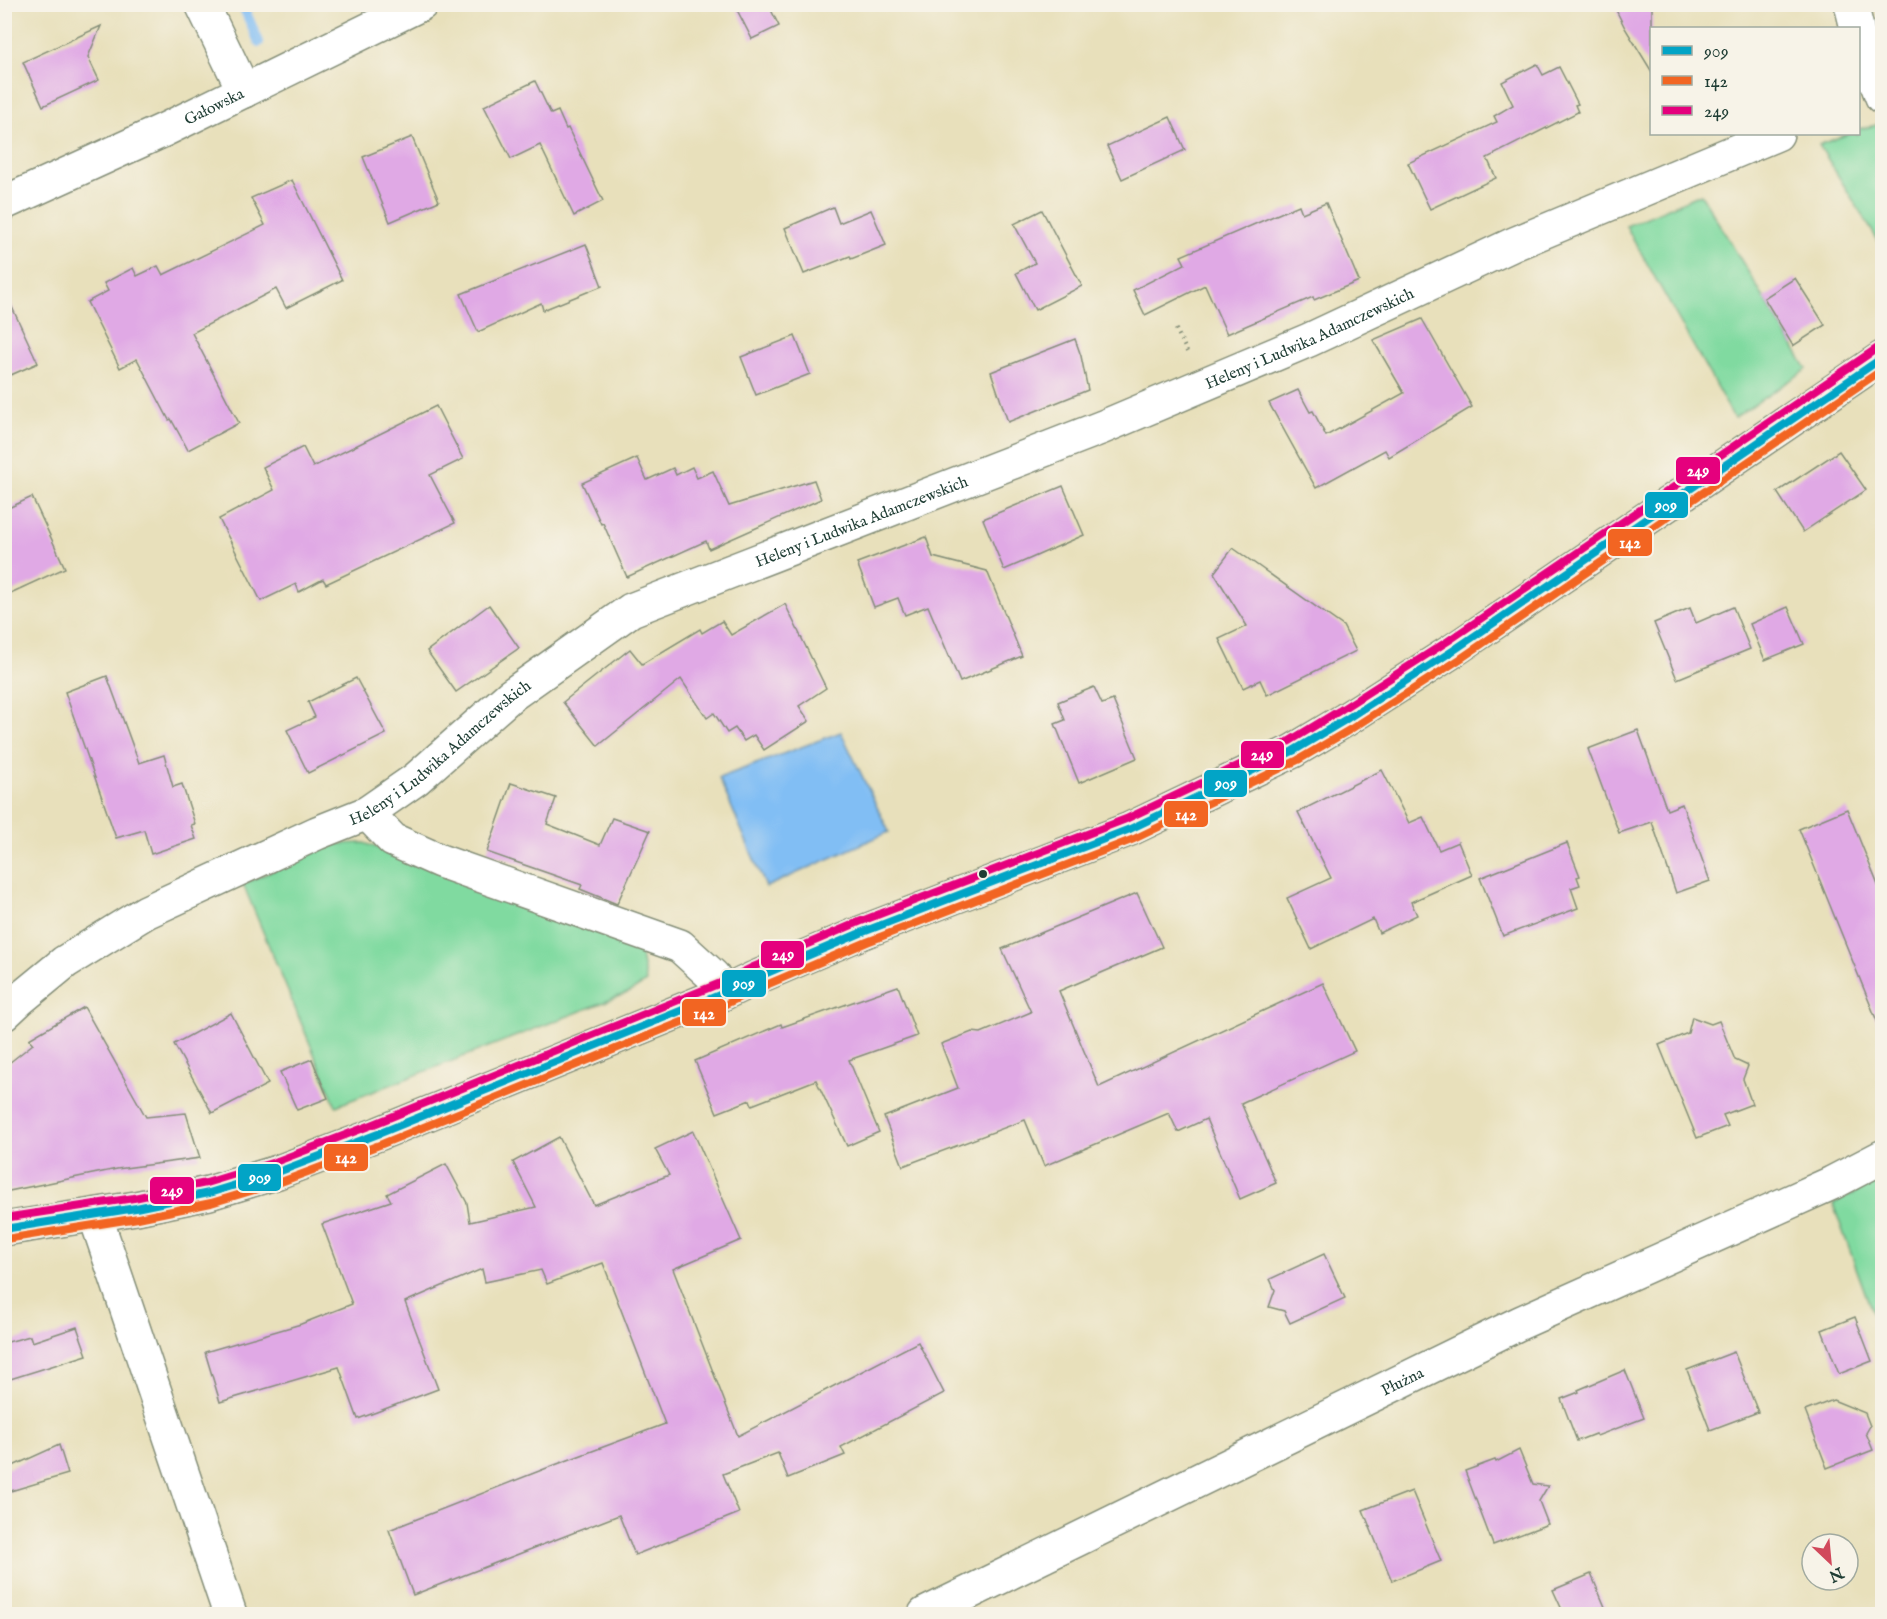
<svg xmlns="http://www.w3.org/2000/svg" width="1887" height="1619" viewBox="0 0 1887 1619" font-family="'IM FELL English',serif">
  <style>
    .green { fill: #80daa0; stroke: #508c6a; stroke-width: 1.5 }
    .water { fill: #81bef4; stroke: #507e94; stroke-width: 1.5 }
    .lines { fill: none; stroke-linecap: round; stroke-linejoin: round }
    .stream { stroke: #81bef4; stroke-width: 10 }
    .building { fill: #e0a9e5 }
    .minor-casing { stroke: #848e78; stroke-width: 36 }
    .path { stroke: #848e78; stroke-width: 4; stroke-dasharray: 1.5 4.5; stroke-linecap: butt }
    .minor { stroke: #fff; stroke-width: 33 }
    .bus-1-casing { stroke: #f7f3e8; stroke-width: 12 }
    .bus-2-casing { stroke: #f7f3e8; stroke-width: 12 }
    .bus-3-casing { stroke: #f7f3e8; stroke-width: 12 }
    .bus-1 { stroke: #02a4c6; stroke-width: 8 }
    .bus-2 { stroke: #f26522; stroke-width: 8 }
    .bus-3 { stroke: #e5007d; stroke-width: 8 }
    .bus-dot { fill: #1f3d34; stroke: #f7f3e8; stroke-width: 2 }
    .labels { text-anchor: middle; stroke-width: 4.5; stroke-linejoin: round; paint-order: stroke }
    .street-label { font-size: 16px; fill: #1f3d34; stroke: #f7f3e8 }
    .line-badge { stroke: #f7f3e8; stroke-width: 2 }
    .badge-label { font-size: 16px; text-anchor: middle; font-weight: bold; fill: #fff }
  </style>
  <rect width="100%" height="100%" fill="#f7f3e8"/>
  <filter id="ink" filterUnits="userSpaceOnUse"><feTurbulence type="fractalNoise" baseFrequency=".0167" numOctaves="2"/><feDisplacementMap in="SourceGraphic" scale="12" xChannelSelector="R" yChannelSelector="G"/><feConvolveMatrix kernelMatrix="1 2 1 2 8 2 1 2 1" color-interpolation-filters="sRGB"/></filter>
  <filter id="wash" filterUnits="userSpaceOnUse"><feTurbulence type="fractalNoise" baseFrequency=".008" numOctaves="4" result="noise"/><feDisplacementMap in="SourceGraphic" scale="24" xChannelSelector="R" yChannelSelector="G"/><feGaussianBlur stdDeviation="1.35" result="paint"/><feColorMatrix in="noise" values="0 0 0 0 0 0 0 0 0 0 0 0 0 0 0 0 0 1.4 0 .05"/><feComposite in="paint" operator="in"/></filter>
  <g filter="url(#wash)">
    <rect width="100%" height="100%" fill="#e8e0bb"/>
    <g class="green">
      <path d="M1882,124V247L1819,145L1848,134H1858L1859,129Z"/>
      <path d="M1701,194L1807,369L1734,418L1626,226Z"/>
      <path d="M364,843L587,923L614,935L640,950L646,982L630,992L336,1106L243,884L333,844Z"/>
      <path d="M1882,1179V1339L1833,1204Z"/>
    </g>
    <path class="water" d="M841,732L889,832L766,887L719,778Z"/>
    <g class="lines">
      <path class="stream" d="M242,4L259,42"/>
    </g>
    <g id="blocks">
      <g class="building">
        <path d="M734,4H768L779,26L752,39Z"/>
        <path d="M1613,4H1652V72L1625,28Z"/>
        <path d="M101,26L88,57L99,80L43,106L23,62Z"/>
        <path d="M1537,64L1543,75L1559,67L1578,104L1575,105L1578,112L1487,158L1496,178L1430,209L1408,163L1497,122L1494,116L1513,105L1502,82Z"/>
        <path d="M535,81L551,114L558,111L566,129L568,128L603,201L574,216L540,145L511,159L484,106Z"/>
        <path d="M1170,117L1185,150L1122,179L1107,146Z"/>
        <path d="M412,137L439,201L390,222L363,157Z"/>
        <path d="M292,180L342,280L286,308L276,289L192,333L239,423L188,450L171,419L169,420L137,359L120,368L87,302L108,291L104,283L133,268L137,276L158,266L163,275L265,225L251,198Z"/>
        <path d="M1326,203L1359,281L1314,300L1313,297L1227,334L1205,285L1145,315L1133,290L1185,264L1181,256L1299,205L1302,213Z"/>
        <path d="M833,207L839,223L871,210L886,245L851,259L850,256L804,274L785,228Z"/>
        <path d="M1042,210L1082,286L1035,310L1016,273L1035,263L1014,224Z"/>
        <path d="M586,244L602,286L543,310L541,303L478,332L461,294Z"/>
        <path d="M1795,278L1825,325L1793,346L1764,298Z"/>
        <path d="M4,290L38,363L4,378Z"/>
        <path d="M1422,319L1472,407L1389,457L1385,450L1316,488L1269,403L1298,390L1310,412L1313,411L1326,436L1404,393L1373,340Z"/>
        <path d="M795,336L810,374L756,395L741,357Z"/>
        <path d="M1075,339L1081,356L1088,390L1008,422L991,372Z"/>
        <path d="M436,406L463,459L430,475L455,523L326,584L323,579L299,592L296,584L261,601L219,519L274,490L263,467L303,447L313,467Z"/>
        <path d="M1839,451L1866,490L1803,532L1777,492Z"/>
        <path d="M637,458L647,480L673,468L676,475L692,467L697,478L713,471L729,506L814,480L821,499L709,549L706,541L627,577L603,523L601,524L582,483Z"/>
        <path d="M1063,486L1084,535L1004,570L983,519Z"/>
        <path d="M32,497L65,568L4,596V510Z"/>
        <path d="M926,537L933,557L987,571L1022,656L960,682L928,606L905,615L898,598L874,607L857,563Z"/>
        <path d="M1233,548L1343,626L1356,651L1267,695L1260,680L1243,688L1219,639L1247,626L1214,573Z"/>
        <path d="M785,604L826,688L799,706L809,721L764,750L754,735L744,741L735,728L727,733L714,713L707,718L681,679L598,746L563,702L630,649L642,664L700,629L702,633L722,621L731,635Z"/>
        <path d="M489,605L519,648L456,692L427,651Z"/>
        <path d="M1733,607L1750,649L1677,679L1654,623L1690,608L1696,623Z"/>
        <path d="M1788,607L1804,644L1765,660L1750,624Z"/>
        <path d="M107,676L139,763L164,755L173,787L182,784L195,824L191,825L196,839L151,854L144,830L116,838L65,692Z"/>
        <path d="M356,678L386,734L308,773L287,730L315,717L308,702Z"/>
        <path d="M1094,687L1102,704L1113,700L1137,758L1079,783L1055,724L1065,720L1058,702Z"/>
        <path d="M1638,730L1667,810L1682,804L1710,881L1676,893L1652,822L1619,833L1588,749Z"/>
        <path d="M1382,770L1409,823L1423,817L1439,850L1458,842L1472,875L1411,902L1417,915L1379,933L1373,919L1311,949L1287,898L1331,878L1298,812Z"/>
        <path d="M511,783L556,798L547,824L600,845L612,818L650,831L617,904L580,889L582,885L487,852Z"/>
        <path d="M1847,809L1882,895L1881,1031L1799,829Z"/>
        <path d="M1567,843L1580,876L1577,877L1580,885L1571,888L1578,908L1503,936L1480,878Z"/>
        <path d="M1137,893L1162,947L1059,991L1099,1087L1323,983L1355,1051L1241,1103L1276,1183L1240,1199L1206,1119L1178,1132L1169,1113L1044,1166L1025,1120L903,1166L884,1117L958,1088L941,1044L972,1032L981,1033L1031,1012L1002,949Z"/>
        <path d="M898,986L917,1036L849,1060L879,1132L847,1146L816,1080L752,1105L750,1100L717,1113L695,1061L781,1024L782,1027Z"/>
        <path d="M84,1007L146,1117L186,1113L200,1158L117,1169L4,1192V1067L33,1044L29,1039Z"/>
        <path d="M231,1013L268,1084L212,1113L174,1044Z"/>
        <path d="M1692,1017L1711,1024L1719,1021L1735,1060L1748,1066L1743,1079L1752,1104L1723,1115L1728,1126L1697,1138L1659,1045L1688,1033Z"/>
        <path d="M312,1059L328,1098L297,1110L280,1072Z"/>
        <path d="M693,1131L741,1240L673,1269L738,1436L918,1342L944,1393L841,1447L845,1455L788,1478L778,1453L723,1474L739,1513L635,1555L619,1515L413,1595L389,1530L552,1466L665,1424L603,1263L547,1284L541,1270L485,1282L482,1269L405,1302L438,1389L358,1419L339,1367L220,1402L205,1352L301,1324L352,1304L322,1224L391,1201L387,1194L446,1164L467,1203L470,1222L536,1207L513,1162L559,1137L594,1205L669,1175L655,1149Z"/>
        <path d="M1324,1254L1345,1298L1290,1323L1284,1311L1269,1307L1275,1290L1270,1279Z"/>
        <path d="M1855,1317L1872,1361L1839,1374L1822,1330Z"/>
        <path d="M77,1327L87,1355L4,1381V1343L30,1336L32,1342Z"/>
        <path d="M1734,1352L1758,1412L1710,1430L1687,1370Z"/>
        <path d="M1625,1370L1644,1418L1597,1436L1595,1434L1577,1441L1561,1399L1579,1392L1578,1390Z"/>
        <path d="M1833,1400L1865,1413L1870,1426L1866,1433L1873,1450L1827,1468L1805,1411Z"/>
        <path d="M59,1445L68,1474L4,1493V1470Z"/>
        <path d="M1519,1450L1533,1484L1548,1486L1539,1501L1548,1524L1493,1545L1465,1471L1495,1460L1496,1462Z"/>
        <path d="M1412,1491L1441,1561L1392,1581L1363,1510Z"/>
        <path d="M1591,1574L1608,1614H1564L1553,1590Z"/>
      </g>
    </g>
  </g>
  <g filter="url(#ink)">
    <use href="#blocks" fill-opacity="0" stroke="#848e78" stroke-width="1.5"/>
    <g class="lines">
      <defs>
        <g id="minor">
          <path d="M202,4L244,91"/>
          <path d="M1851,4L1857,28"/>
          <path d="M1858,34L1865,54L1882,97"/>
          <path id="s1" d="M4,203L164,130L421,4"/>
          <path d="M367,813L393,840L440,861L680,946L713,976L722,994"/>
          <path id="s2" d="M4,1014L20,999L65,962L146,912L317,833L367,813L416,779L510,696L631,610L1103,427L1309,340L1514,244L1777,134"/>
          <path d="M95,1215L230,1614"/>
          <path d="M4,1229L136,1208L209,1193L278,1172L378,1134L722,994L755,978L863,932L1130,829L1293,751L1345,720L1454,650L1882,358"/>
          <path id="s3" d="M925,1614L1520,1323L1832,1183L1882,1157"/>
        </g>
      </defs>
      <use href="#minor" class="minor-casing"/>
      <path class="path" d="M1176,329L1188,354"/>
      <use href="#minor" class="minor"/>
      <defs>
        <path id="bus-1" d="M4,1229L136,1208L209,1193L278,1172L378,1134L722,994L755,978L863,932L1130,829L1293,751L1345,720L1454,650L1882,358"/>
        <path id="bus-2" d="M6,1239L138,1218L211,1203L281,1182L382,1144L726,1004L759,988L867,942L1134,839L1298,760L1351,729L1460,659L1882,370"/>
        <path id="bus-3" d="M4,1218L134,1198L206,1183L275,1162L374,1124L718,984L751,968L859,922L1126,819L1288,742L1339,711L1448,641L1876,349"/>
      </defs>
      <use href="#bus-1" class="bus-1-casing"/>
      <use href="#bus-2" class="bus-2-casing"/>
      <use href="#bus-3" class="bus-3-casing"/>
      <use href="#bus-1" class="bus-1"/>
      <use href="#bus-2" class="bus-2"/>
      <use href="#bus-3" class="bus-3"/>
    </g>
  </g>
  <circle class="bus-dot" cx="983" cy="874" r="5"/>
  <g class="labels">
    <g class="street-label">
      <text dy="6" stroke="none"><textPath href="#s1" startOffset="231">Gałowska</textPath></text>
      <text dy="6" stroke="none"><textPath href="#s2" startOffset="1482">Heleny i Ludwika Adamczewskich</textPath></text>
      <text dy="6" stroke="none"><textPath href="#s2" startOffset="998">Heleny i Ludwika Adamczewskich</textPath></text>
      <text dy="6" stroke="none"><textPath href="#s2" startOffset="512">Heleny i Ludwika Adamczewskich</textPath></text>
      <text dy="6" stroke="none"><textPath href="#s3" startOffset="531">Płużna</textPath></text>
    </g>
  </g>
  <g class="line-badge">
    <rect x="1675" y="456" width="46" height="29" rx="6" fill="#e5007d"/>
    <rect x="1644" y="491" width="45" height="28" rx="6" fill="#02a4c6"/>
    <rect x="1607" y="528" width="46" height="29" rx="6" fill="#f26522"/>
    <rect x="1240" y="740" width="45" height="29" rx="6" fill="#e5007d"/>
    <rect x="1203" y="769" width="45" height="29" rx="6" fill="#02a4c6"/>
    <rect x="1163" y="800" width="46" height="28" rx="6" fill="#f26522"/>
    <rect x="760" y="940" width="45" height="29" rx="6" fill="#e5007d"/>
    <rect x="721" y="969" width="46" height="29" rx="6" fill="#02a4c6"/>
    <rect x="681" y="998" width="46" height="29" rx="6" fill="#f26522"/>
    <rect x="323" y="1143" width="46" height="29" rx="6" fill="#f26522"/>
    <rect x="237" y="1163" width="45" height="29" rx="6" fill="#02a4c6"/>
    <rect x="149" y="1176" width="46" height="29" rx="6" fill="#e5007d"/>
  </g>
  <g class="badge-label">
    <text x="1698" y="476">249</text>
    <text x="1666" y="511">909</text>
    <text x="1630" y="548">142</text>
    <text x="1262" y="760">249</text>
    <text x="1226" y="789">909</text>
    <text x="1186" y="820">142</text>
    <text x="783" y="960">249</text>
    <text x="744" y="989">909</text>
    <text x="704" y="1019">142</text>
    <text x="346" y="1163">142</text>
    <text x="260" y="1183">909</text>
    <text x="172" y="1196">249</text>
  </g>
  <rect width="1887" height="1619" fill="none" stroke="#f7f3e8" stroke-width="24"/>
  <rect x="1650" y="27" width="210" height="108" fill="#f7f3e8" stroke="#a1aaa0" stroke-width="1.5"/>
  <rect x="1662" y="46" width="30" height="9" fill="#02a4c6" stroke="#a1aaa0" stroke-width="1.5"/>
  <text x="1704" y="57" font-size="18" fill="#1f3d34">909</text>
  <rect x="1662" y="76" width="30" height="9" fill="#f26522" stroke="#a1aaa0" stroke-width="1.5"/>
  <text x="1704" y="87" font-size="18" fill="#1f3d34">142</text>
  <rect x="1662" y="106" width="30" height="9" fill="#e5007d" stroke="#a1aaa0" stroke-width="1.5"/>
  <text x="1704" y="117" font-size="18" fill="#1f3d34">249</text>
  <g transform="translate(1830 1562) rotate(154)"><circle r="28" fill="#f7f3e8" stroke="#a1aaa0" stroke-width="1.5"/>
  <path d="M0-4.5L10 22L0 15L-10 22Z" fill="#d1495b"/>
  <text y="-9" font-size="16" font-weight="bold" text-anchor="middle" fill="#1f3d34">N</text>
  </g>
</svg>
